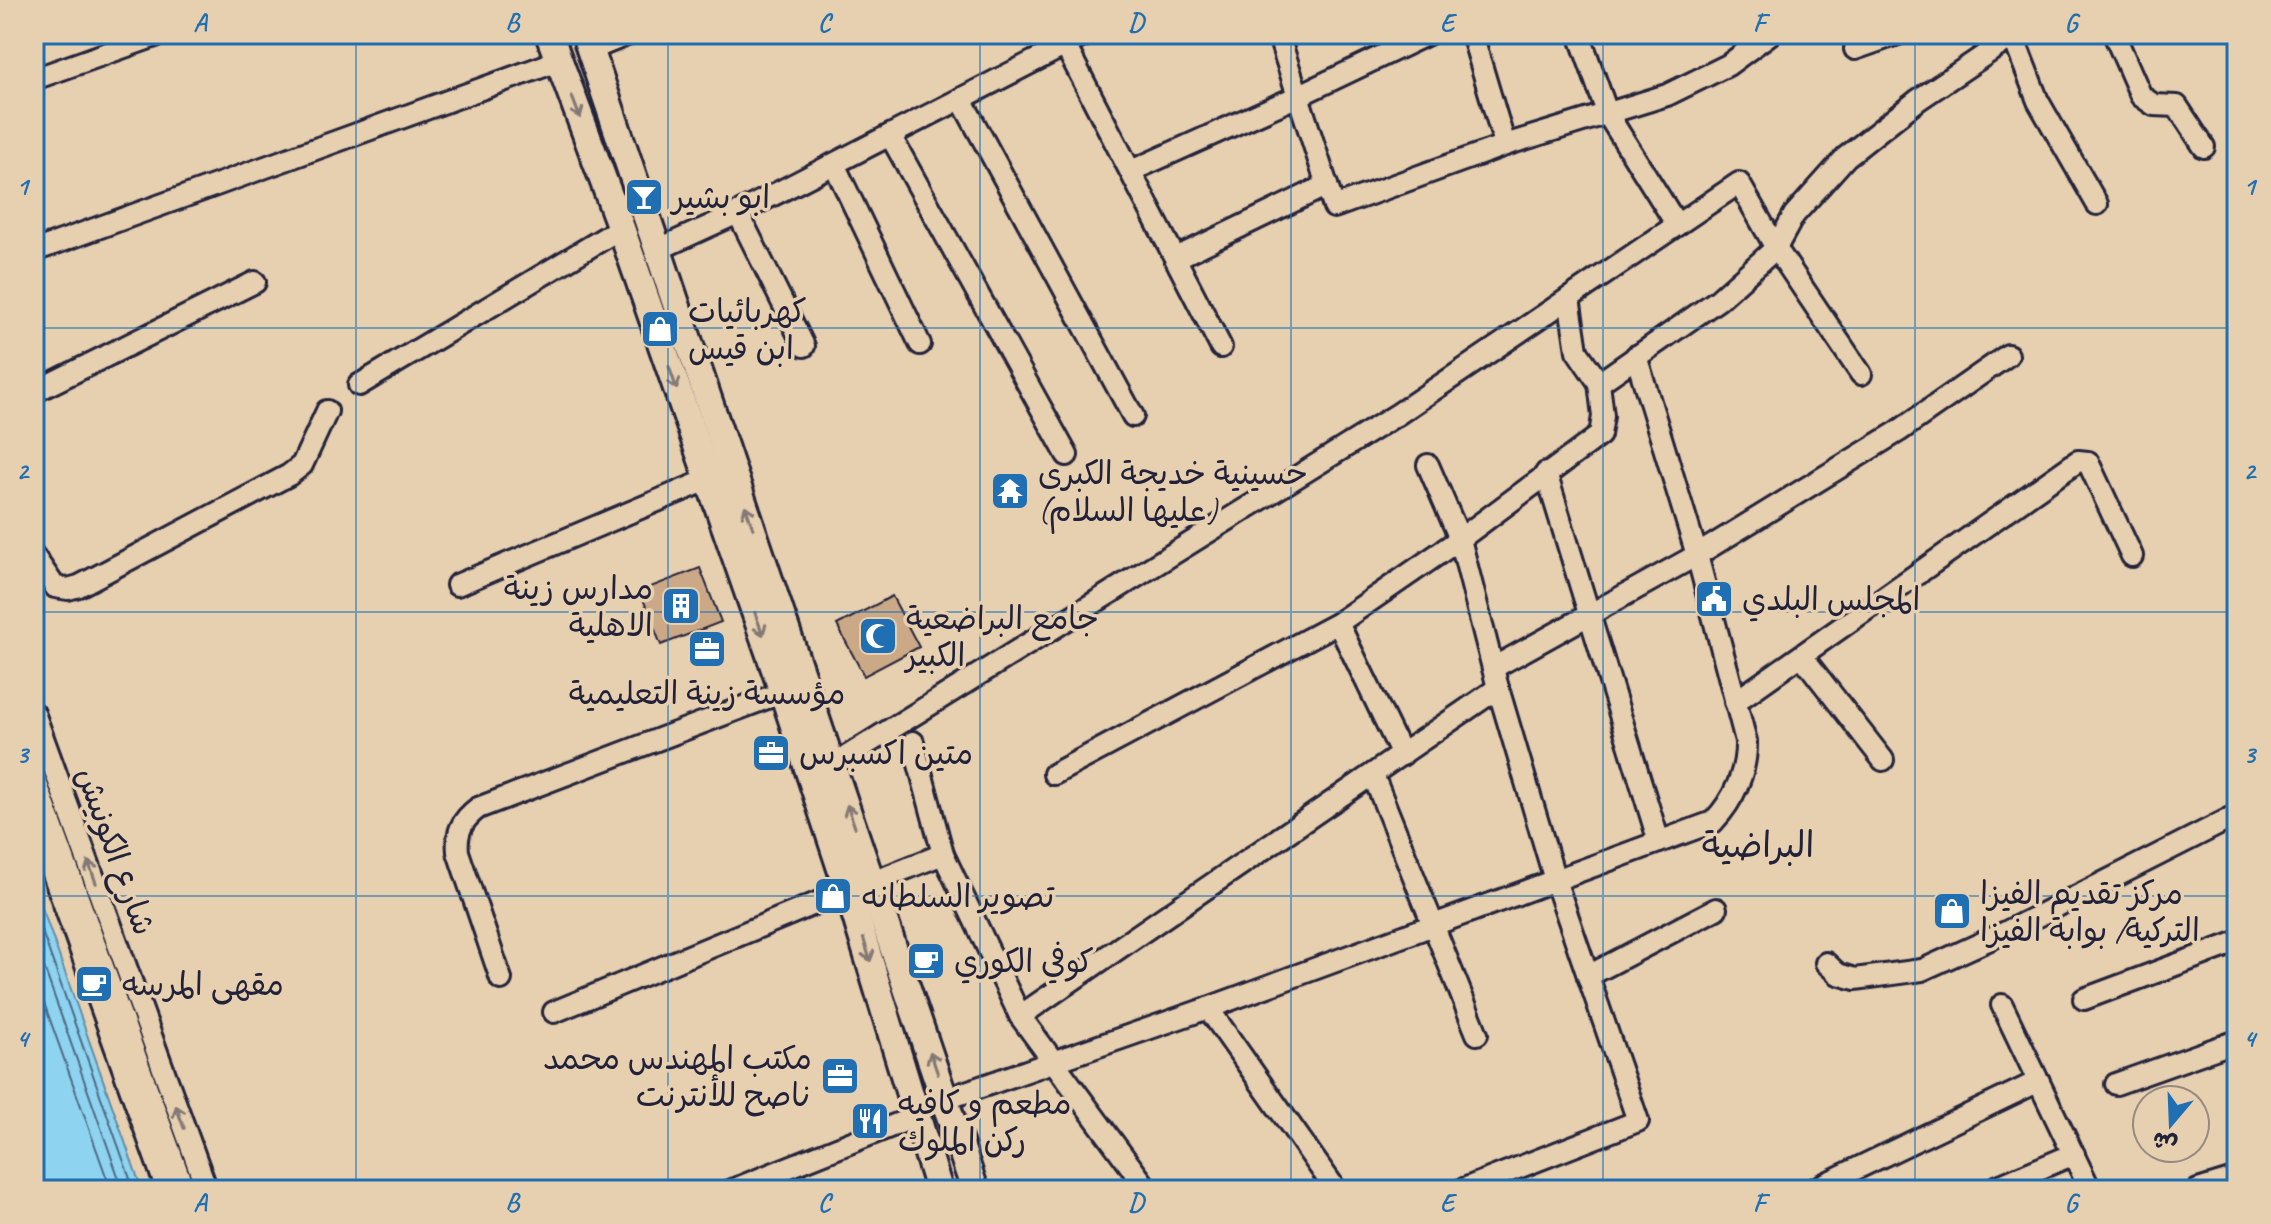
<svg xmlns="http://www.w3.org/2000/svg" width="2271" height="1224" viewBox="0 0 2271 1224" font-family="Caveat,'Playpen Sans Arabic',sans-serif">
  <style>
    .water { fill: #8ed3ef; stroke: #638ca7; stroke-width: 2 }
    .lines { fill: none; stroke-linecap: round; stroke-linejoin: round }
    .shore { stroke: #4d6983; stroke-width: 2 }
    .building { fill: #cca986; stroke: #22223b; stroke-width: 2 }
    .minor-casing { stroke: #22223b; stroke-width: 26 }
    .major-casing { stroke: #22223b; stroke-width: 32 }
    .minor { stroke: #e7d0b0; stroke-width: 20 }
    .major { stroke: #e7d0b0; stroke-width: 26 }
    .oneway { stroke: #847976 }
    .grid { fill: none; stroke: #1f6fb2; stroke-width: 2; stroke-opacity: 0.55 }
    .labels { text-anchor: middle; stroke-width: 7; stroke-linejoin: round; paint-order: stroke }
    .poi-label { font-size: 32px; fill: #22223b; stroke: #e7d0b0; text-anchor: start }
    .street-label { font-size: 32px; fill: #22223b; stroke: #e7d0b0 }
    .quarter-label { font-size: 36px; fill: #22223b; stroke: #e7d0b0 }
    .neatline { fill: none; stroke: #1f6fb2; stroke-width: 3 }
    .grid-label { font-size: 26px; text-anchor: middle; font-weight: bold; fill: #1f6fb2 }
  </style>
  <rect width="100%" height="100%" fill="#e7d0b0"/>
  <filter id="ink" filterUnits="userSpaceOnUse"><feTurbulence type="fractalNoise" baseFrequency=".0125" numOctaves="2"/><feDisplacementMap in="SourceGraphic" scale="16" xChannelSelector="R" yChannelSelector="G"/><feConvolveMatrix kernelMatrix="1 2 1 2 8 2 1 2 1" color-interpolation-filters="sRGB"/></filter>
  <g filter="url(#ink)">
    <path class="water" d="M34,885L142,1190H34Z"/>
    <g class="lines">
      <g class="shore">
        <path d="M34,909L134,1190"/>
        <path d="M34,939L123,1190"/>
        <path d="M34,975L111,1190"/>
      </g>
    </g>
    <g class="building">
      <path d="M700,568L721,622L661,645L640,591Z"/>
      <path d="M892,596L919,647L864,676L837,625Z"/>
    </g>
    <g class="lines">
      <defs>
        <g id="minor">
          <path d="M1278,34L1334,207L1505,145L1667,95L1728,65L1770,34"/>
          <path d="M1472,34L1505,145"/>
          <path d="M1579,34L1608,115L1677,225"/>
          <path d="M2012,34L2038,101L2097,204"/>
          <path d="M2114,34L2141,96L2154,105L2177,106L2204,147"/>
          <path d="M1065,45L1221,347"/>
          <path d="M1855,49L1898,34"/>
          <path d="M590,50L629,34"/>
          <path d="M34,79L161,34"/>
          <path d="M961,99L1133,416"/>
          <path d="M890,135L1067,455"/>
          <path d="M834,164L920,344"/>
          <path d="M1131,171L1298,96L1428,34"/>
          <path d="M738,213L804,346"/>
          <path d="M657,250L738,213L1087,34"/>
          <path d="M34,251L558,61"/>
          <path d="M1176,258L1327,185"/>
          <path d="M1569,298L1577,351L1599,383"/>
          <path d="M359,385L621,228"/>
          <path d="M34,392L255,282"/>
          <path d="M1428,465L1460,539L1498,688L1555,880L1638,1121L1461,1190"/>
          <path d="M1546,473L1659,842"/>
          <path d="M34,556L55,587L68,589L79,586L289,475L302,465L327,411"/>
          <path d="M457,585L707,480"/>
          <path d="M1338,623L1402,755"/>
          <path d="M1802,656L1883,760"/>
          <path d="M1493,668L1697,555L1899,431L2008,355"/>
          <path d="M1735,702L2078,461L2088,462L2132,556"/>
          <path d="M34,713L207,1190"/>
          <path d="M913,742L943,854L1020,1016L1148,1190"/>
          <path d="M833,765L1398,414L1739,183L1776,248L1861,374"/>
          <path d="M1054,774L1338,623L1460,539L1600,435L1603,416L1599,383L1718,300L1776,248L1794,215L1846,157L1918,100L2013,36"/>
          <path d="M1373,775L1477,1034"/>
          <path d="M34,776L184,1190"/>
          <path d="M34,821L167,1190"/>
          <path d="M873,882L943,854"/>
          <path d="M1826,963L1838,974L1855,979L1922,970L2008,931L2237,815"/>
          <path d="M1588,976L1716,909"/>
          <path d="M501,979L458,852C456,832 462,820 478,808L783,692"/>
          <path d="M2084,999L2237,942"/>
          <path d="M2002,1005L2087,1183"/>
          <path d="M1208,1008L1336,1190"/>
          <path d="M554,1012L848,890"/>
          <path d="M1020,1016L1498,688"/>
          <path d="M2116,1084L2237,1041"/>
          <path d="M946,1099L1208,1008L1713,822C1734,800 1747,771 1746,741L1697,555L1636,356"/>
          <path d="M732,1190L917,1116"/>
          <path d="M1812,1190L2039,1081"/>
          <path d="M1989,1190L2074,1154"/>
          <path d="M2198,1190L2237,1178"/>
        </g>
        <g id="major">
          <path d="M549,34L621,228L783,692L848,890L939,1190"/>
          <path d="M585,34L975,1190"/>
        </g>
      </defs>
      <use href="#minor" class="minor-casing"/>
      <use href="#major" class="major-casing"/>
      <use href="#minor" class="minor"/>
      <use href="#major" class="major"/>
    </g>
    <defs><path id="oneway-shaft" d="M-6 0H5M1.5-3L5.5 0L1.5 3" fill="none" stroke-width="1.6" stroke-linecap="round" stroke-linejoin="round" transform="scale(2)"/></defs>
    <g class="oneway">
      <use href="#oneway-shaft" transform="translate(576 107) rotate(69)"/>
      <use href="#oneway-shaft" transform="translate(673 378) rotate(71)"/>
      <use href="#oneway-shaft" transform="translate(749 517) rotate(-109)"/>
      <use href="#oneway-shaft" transform="translate(759 624) rotate(70)"/>
      <use href="#oneway-shaft" transform="translate(851 816) rotate(-109)"/>
      <use href="#oneway-shaft" transform="translate(92 872) rotate(-110)"/>
      <use href="#oneway-shaft" transform="translate(867 950) rotate(73)"/>
      <use href="#oneway-shaft" transform="translate(934 1063) rotate(-109)"/>
      <use href="#oneway-shaft" transform="translate(180 1117) rotate(-110)"/>
    </g>
  </g>
  <path class="grid" d="M356,34V1190M668,34V1190M980,34V1190M1291,34V1190M1603,34V1190M1915,34V1190M34,328H2237M34,612H2237M34,896H2237"/>
  <defs>
    <symbol id="bar-square" viewBox="-11 -11 22 22"><rect x="-9" y="-9" width="18" height="18" rx="4" fill="#1f6fb2" stroke="#e7d0b0"/><path d="M-6-5H6L.8 .8V4.5H3.5V6h-7V4.5H-.8V.8Z" fill="#fff"/></symbol>
    <symbol id="shop-square" viewBox="-11 -11 22 22"><rect x="-9" y="-9" width="18" height="18" rx="4" fill="#1f6fb2" stroke="#e7d0b0"/><path d="M-5-2.5h2.3a2.7 3.5 0 0 1 5.4 0H5L5.5 6h-11ZM-1.5-2.5h3a1.5 2.3 0 0 0-3 0Z" fill="#fff"/></symbol>
    <symbol id="temple-square" viewBox="-11 -11 22 22"><rect x="-9" y="-9" width="18" height="18" rx="4" fill="#1f6fb2" stroke="#e7d0b0"/><path d="M0-6L5-2H3V0L6.5 2.5H4V6H1.5V3h-3V6H-4V2.5H-6.5L-3 0V-2H-5Z" fill="#fff"/></symbol>
    <symbol id="civic-square" viewBox="-11 -11 22 22"><rect x="-9" y="-9" width="18" height="18" rx="4" fill="#1f6fb2" stroke="#e7d0b0"/><path d="M-.6-6.5H3V-4.5H.6V-3L4-1V1h2V6H-6V1h2V-1L-.6-3ZM-1.2 2.5V6h2.4V2.5Z" fill="#fff"/></symbol>
    <symbol id="building-square" viewBox="-11 -11 22 22"><rect x="-9" y="-9" width="18" height="18" rx="4" fill="#1f6fb2" stroke="#e7d0b0"/><path d="M-4-6H4V6H1V3H-1V6H-4ZM-2.5-4.3h1.7v1.8h-1.7ZM.8-4.3h1.7v1.8H.8ZM-2.5-1h1.7V.8h-1.7ZM.8-1h1.7V.8H.8Z" fill="#fff"/></symbol>
    <symbol id="mosque-square" viewBox="-11 -11 22 22"><rect x="-9" y="-9" width="18" height="18" rx="4" fill="#1f6fb2" stroke="#e7d0b0"/><path d="M3.5-4.9A6 6 0 1 0 3.5 4.9A5 5 0 1 1 3.5-4.9Z" fill="#fff"/></symbol>
    <symbol id="office-square" viewBox="-11 -11 22 22"><rect x="-9" y="-9" width="18" height="18" rx="4" fill="#1f6fb2" stroke="#e7d0b0"/><path d="M-6-3h4V-5.5h4V-3h4V5H-6ZM-1-4.5V-3h2v-1.5ZM-6 0V1H6V0Z" fill="#fff"/></symbol>
    <symbol id="cafe-square" viewBox="-11 -11 22 22"><rect x="-9" y="-9" width="18" height="18" rx="4" fill="#1f6fb2" stroke="#e7d0b0"/><path d="M-5.5-4.5H6V0H3Q3 3.5 0 3.5H-2.5Q-5.5 3.5-5.5 0ZM3-3.2v2h1.7v-2ZM-6 4.5H4V6H-6Z" fill="#fff"/></symbol>
    <symbol id="restaurant-square" viewBox="-11 -11 22 22"><rect x="-9" y="-9" width="18" height="18" rx="4" fill="#1f6fb2" stroke="#e7d0b0"/><path d="M-5-6h1v4h1v-4h1v4h1v-4h1v5L-1.5 .5V6h-2V.5L-5-1ZM5-6V6H3V1.5H1.5Q1.5-4 5-6Z" fill="#fff"/></symbol>
  </defs>
  <g fill-rule="evenodd">
    <use href="#bar-square" x="622" y="175" width="44" height="44"/>
    <use href="#shop-square" x="638" y="307" width="44" height="44"/>
    <use href="#temple-square" x="988" y="469" width="44" height="44"/>
    <use href="#civic-square" x="1692" y="577" width="44" height="44"/>
    <use href="#building-square" x="659" y="584" width="44" height="44"/>
    <use href="#mosque-square" x="856" y="614" width="44" height="44"/>
    <use href="#office-square" x="685" y="627" width="44" height="44"/>
    <use href="#office-square" x="749" y="731" width="44" height="44"/>
    <use href="#shop-square" x="811" y="874" width="44" height="44"/>
    <use href="#shop-square" x="1930" y="889" width="44" height="44"/>
    <use href="#cafe-square" x="904" y="939" width="44" height="44"/>
    <use href="#cafe-square" x="72" y="962" width="44" height="44"/>
    <use href="#office-square" x="818" y="1054" width="44" height="44"/>
    <use href="#restaurant-square" x="848" y="1099" width="44" height="44"/>
  </g>
  <g class="labels">
    <g class="poi-label">
      <text x="672" y="208">ابو بشير</text>
      <text x="688" y="322">كهربائيات<tspan x="688" dy="37">ابن قيس</tspan></text>
      <text x="1038" y="484">حسينية خديجة الكبرى<tspan x="1038" dy="37">(عليها السلام)</tspan></text>
      <text x="653" y="599" text-anchor="end">مدارس زينة<tspan x="653" dy="37">الاهلية</tspan></text>
      <text x="1742" y="610">المجلس البلدي</text>
      <text x="906" y="629">جامع البراضعية<tspan x="906" dy="37">الكبير</tspan></text>
      <text x="707" y="704" text-anchor="middle">مؤسسة زينة التعليمية</text>
      <text x="799" y="764">متين اكسبرس</text>
      <text x="1980" y="904">مركز تقديم الفيزا<tspan x="1980" dy="37">التركية/ بوابة الفيزا</tspan></text>
      <text x="861" y="907">تصوير السلطانه</text>
      <text x="954" y="972">كوفي الكوري</text>
      <text x="122" y="995">مقهى المرسه</text>
      <text x="812" y="1069" text-anchor="end">مكتب المهندس محمد<tspan x="812" dy="37">ناصح للأنترنت</tspan></text>
      <text x="898" y="1114">مطعم و كافيه<tspan x="898" dy="37">ركن الملوك</tspan></text>
    </g>
    <g class="street-label">
      <text transform="translate(116 851) rotate(70)" y="11">شارع الكونيش</text>
    </g>
    <g class="quarter-label">
      <text x="1758" y="857">البراضية</text>
    </g>
  </g>
  <rect width="2271" height="1224" fill="none" stroke="#e7d0b0" stroke-width="88"/>
  <g transform="translate(2171 1124) rotate(199)"><circle r="38" fill="#e7d0b0" stroke="#988a81" stroke-width="2"/>
  <path d="M0-6L14 30L0 20L-14 30Z" fill="#1f6fb2"/>
  <text y="-12" font-size="22" font-weight="bold" text-anchor="middle" fill="#22223b">ش</text>
  </g>
  <rect x="44" y="44" width="2183" height="1136" class="neatline"/>
  <g class="grid-label">
    <text x="200" y="31">A</text>
    <text x="512" y="31">B</text>
    <text x="824" y="31">C</text>
    <text x="1136" y="31">D</text>
    <text x="1447" y="31">E</text>
    <text x="1759" y="31">F</text>
    <text x="2071" y="31">G</text>
    <text x="22" y="195">1</text>
    <text x="2249" y="195">1</text>
    <text x="22" y="479">2</text>
    <text x="2249" y="479">2</text>
    <text x="22" y="763">3</text>
    <text x="2249" y="763">3</text>
    <text x="22" y="1047">4</text>
    <text x="2249" y="1047">4</text>
    <text x="200" y="1211">A</text>
    <text x="512" y="1211">B</text>
    <text x="824" y="1211">C</text>
    <text x="1136" y="1211">D</text>
    <text x="1447" y="1211">E</text>
    <text x="1759" y="1211">F</text>
    <text x="2071" y="1211">G</text>
  </g>
</svg>
